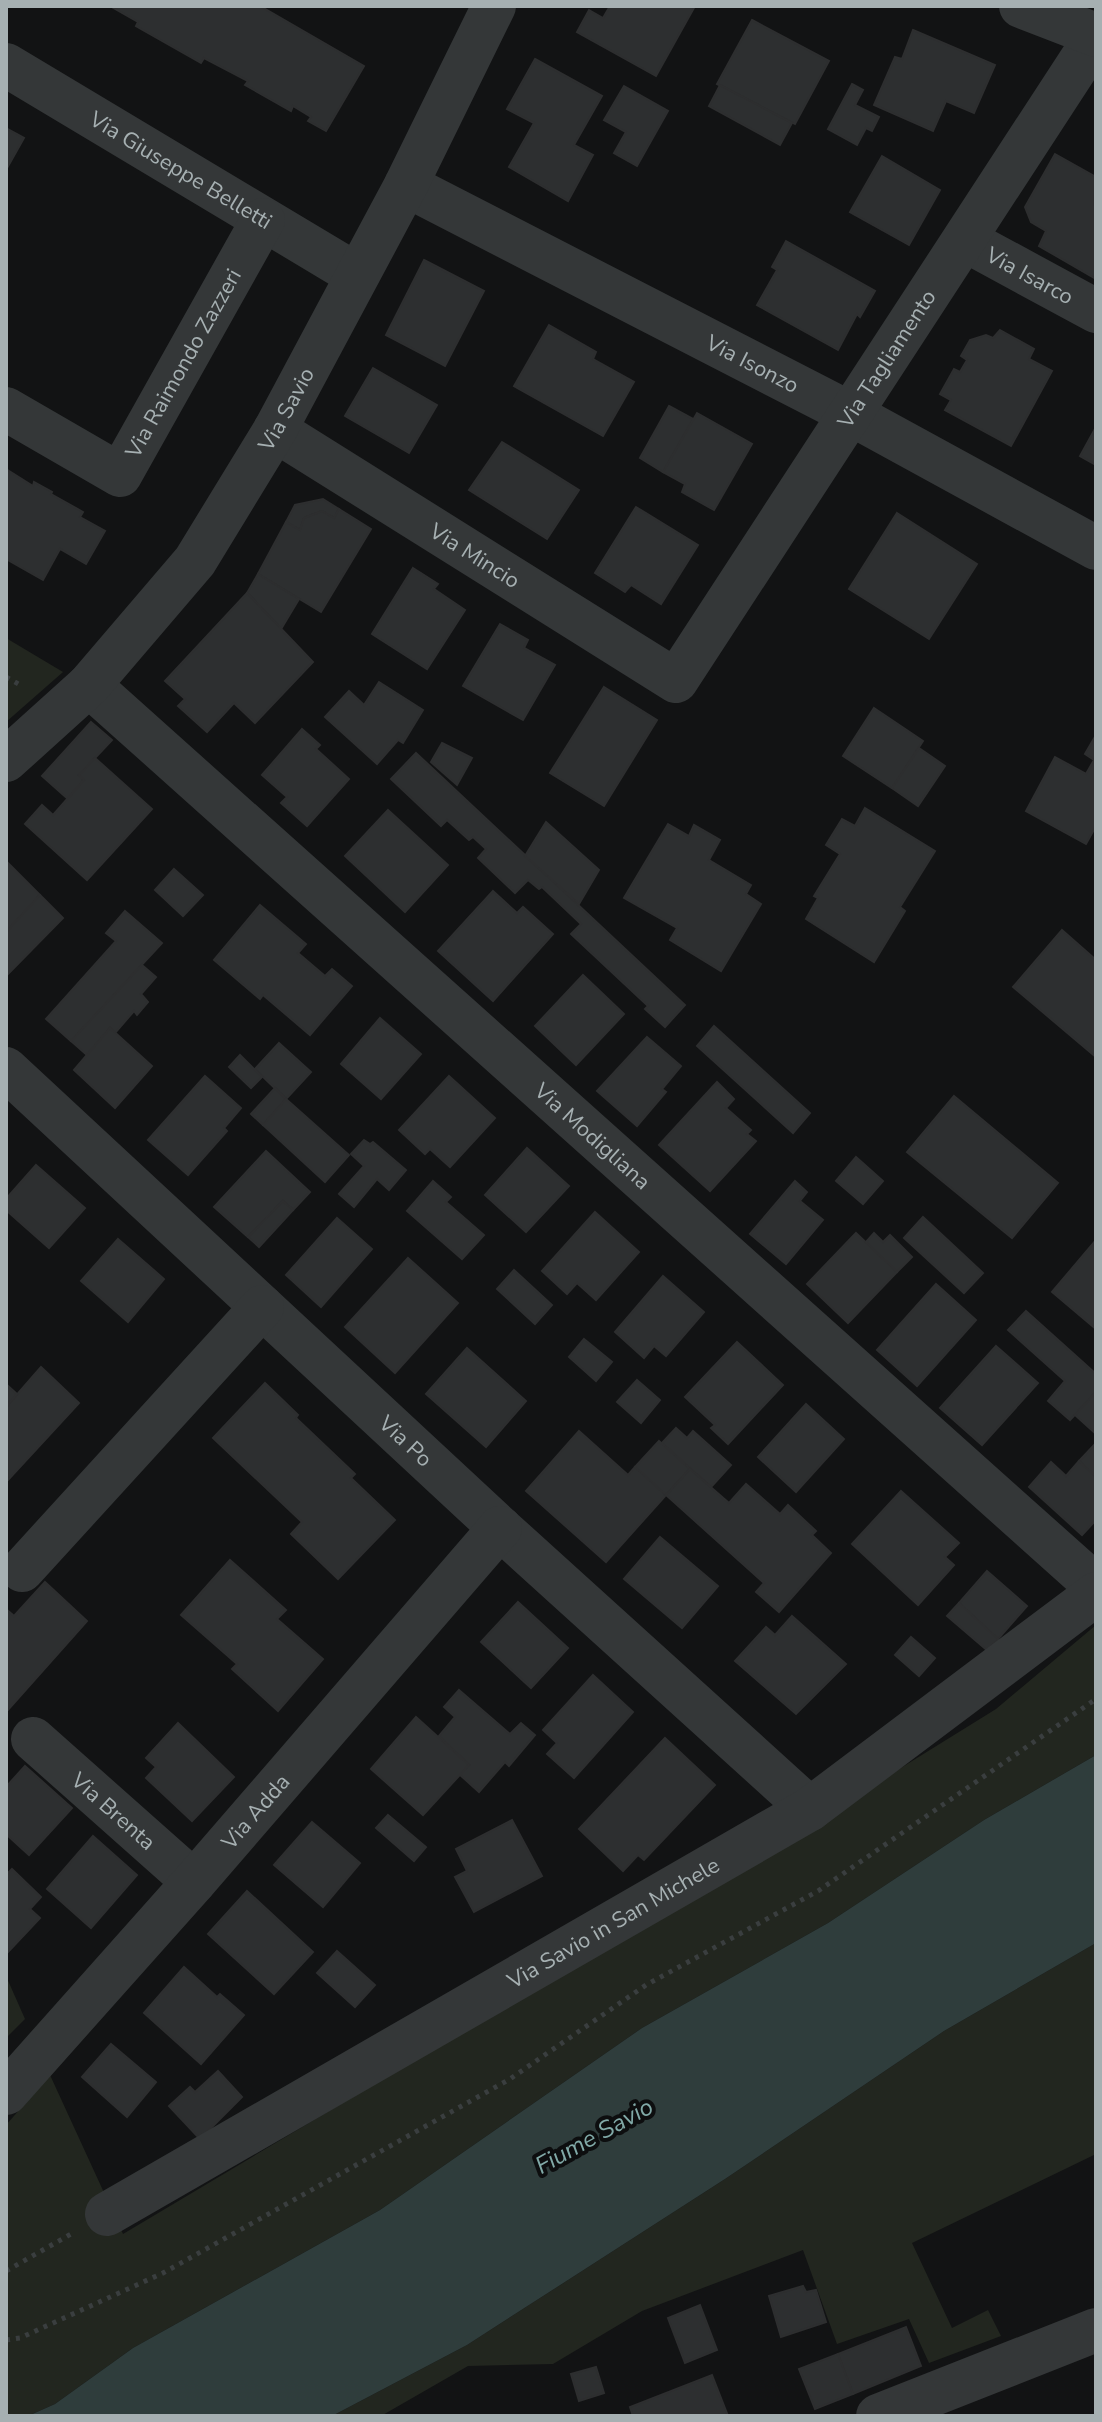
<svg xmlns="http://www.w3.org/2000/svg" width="1102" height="2422" viewBox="0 0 1102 2422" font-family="'Nunito Sans',sans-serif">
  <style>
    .green { fill: #22261f }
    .water { fill: #2f3d3c }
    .building { fill: #2d2f30; stroke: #2d2e2f; stroke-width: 2 }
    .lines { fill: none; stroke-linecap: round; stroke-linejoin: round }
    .path { stroke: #3a3e3f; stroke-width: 5; stroke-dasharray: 4 6; stroke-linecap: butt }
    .minor { stroke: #343738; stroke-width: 44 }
    .tertiary { stroke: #343738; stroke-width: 44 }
    .labels { text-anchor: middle; stroke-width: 8; stroke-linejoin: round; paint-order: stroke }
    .street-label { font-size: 22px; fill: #a6b0b2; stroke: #0d0e0f }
    .water-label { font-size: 24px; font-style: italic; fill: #81a9a7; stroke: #0d0e0f }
  </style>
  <rect width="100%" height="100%" fill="#121314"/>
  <g class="green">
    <path d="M6,638L63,672L6,722Z"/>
    <path d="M1096,1625V1755L984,1820L828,1923L642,2028L380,2210L133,2348L55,2404L28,2416H6V2125L50,2075L123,2234L817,1820L996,1709Z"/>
    <path d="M1096,1943V2154L912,2243L952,2328L988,2310L1001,2336L929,2363L909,2319L837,2344L803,2250L642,2311L553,2364L468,2366L381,2416H332L467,2345L725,2179L944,2031Z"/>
    <path d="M6,1976L25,2019L6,2038Z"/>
  </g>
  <path class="water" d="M1096,1755V1943L944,2031L725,2179L467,2345L332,2416H28L55,2404L133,2348L380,2210L642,2028L828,1923L984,1820Z"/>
  <g class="building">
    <path d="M110,6H260L364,66L326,131L308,121L311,117L293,106L291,111L245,85L248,81L204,58L201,63L136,26L138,22Z"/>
    <path d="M610,6H695L656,76L577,32L589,10L603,18Z"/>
    <path d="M752,20L829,61L795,124L717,84Z"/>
    <path d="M913,30L995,65L974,113L946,101L933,131L874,105L895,57L902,59Z"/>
    <path d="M535,59L602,96L574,145L593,155L568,201L509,167L534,123L507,109Z"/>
    <path d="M852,84L863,90L855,105L879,117L872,131L866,128L857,145L828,129Z"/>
    <path d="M720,85L792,123L780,145L709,106Z"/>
    <path d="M624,86L668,111L637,166L614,153L626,132L604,120Z"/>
    <path d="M6,128L24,138L6,170Z"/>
    <path d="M1055,154L1096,177L1094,204L1096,206V279L1039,246L1046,231L1031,222L1025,207Z"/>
    <path d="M882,156L940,190L909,245L850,212Z"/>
    <path d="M786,241L875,291L860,317L857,314L838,350L757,305L777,270L772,267Z"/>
    <path d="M424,260L484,291L445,366L386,335Z"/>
    <path d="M549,325L596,352L593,359L634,382L603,436L514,386Z"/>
    <path d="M1000,330L1034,349L1029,359L1052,371L1011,446L945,410L951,400L940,394L954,369L960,372L967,360L961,356L970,340L986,335L993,338Z"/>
    <path d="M373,368L437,405L409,453L345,416Z"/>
    <path d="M669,406L693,419L663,472L640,458Z"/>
    <path d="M697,413L752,444L714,510L682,492L685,484L663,472Z"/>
    <path d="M1096,427V465L1080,456Z"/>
    <path d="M502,442L579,490L547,539L469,490Z"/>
    <path d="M6,469L33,486L34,482L52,492L51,494L83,512L80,517L105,531L86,564L60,549L43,580L6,559Z"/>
    <path d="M323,499L339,509L334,518L322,511L304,518L300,530L286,522L295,505Z"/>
    <path d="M636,507L698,545L661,604L631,585L625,592L595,573Z"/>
    <path d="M339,509L371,529L321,612L258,574L286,522L300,530L304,518L322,511L334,518Z"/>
    <path d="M897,513L977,564L929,639L849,589Z"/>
    <path d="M413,568L438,584L434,589L465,610L427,669L372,634Z"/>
    <path d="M258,574L299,599L281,629L247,593Z"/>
    <path d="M247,593L313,662L255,723L234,703L207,732L178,706L185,699L165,681Z"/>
    <path d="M500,624L528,640L524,648L555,665L523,720L463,686Z"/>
    <path d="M379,682L423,710L403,743L398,740L377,764L325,717L349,691L364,705Z"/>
    <path d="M604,687L657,720L604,806L550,773Z"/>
    <path d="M874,708L923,741L892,788L843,756Z"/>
    <path d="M91,722L112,740L79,775L84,780L68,799L42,776Z"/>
    <path d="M302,729L320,745L316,749L349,779L307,826L281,803L287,797L262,775Z"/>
    <path d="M1096,735V826L1086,844L1026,811L1055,757L1086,774L1094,760L1085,754Z"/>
    <path d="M442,743L472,758L457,785L431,762Z"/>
    <path d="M919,748L945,766L918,806L892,788Z"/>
    <path d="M416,753L685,1005L665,1027L645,1009L648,1006L571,934L581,924L542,887L539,889L528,880L515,893L478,858L486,849L473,837L469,840L447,820L441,826L391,779Z"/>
    <path d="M95,758L152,809L87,880L25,824L42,805L53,815L84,780L79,775Z"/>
    <path d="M865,808L935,851L900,907L905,911L874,962L806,919L818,898L814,896L840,854L826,845L842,819L855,826Z"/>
    <path d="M388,810L448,865L405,912L345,856Z"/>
    <path d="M546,822L599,870L579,904L525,856Z"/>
    <path d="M668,824L689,836L694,825L720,840L709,860L751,885L746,894L761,904L721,971L670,940L677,928L624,898Z"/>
    <path d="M7,862L40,895L6,932V864Z"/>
    <path d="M174,869L203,895L183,916L155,890Z"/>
    <path d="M493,891L517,913L523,907L553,934L493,1001L438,951Z"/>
    <path d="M40,895L63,918L6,976V932Z"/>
    <path d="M260,905L306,944L298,953L325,976L332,969L352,986L310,1035L263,995L260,999L214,960Z"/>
    <path d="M125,911L162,943L71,1041L46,1019L116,941L106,933Z"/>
    <path d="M1062,930L1096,960V1057L1013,987Z"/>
    <path d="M142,965L156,977L141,994L148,1002L137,1015L134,1011L115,1033L110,1028L87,1055L71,1041Z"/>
    <path d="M583,975L624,1014L576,1065L535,1026Z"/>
    <path d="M380,1018L421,1054L381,1099L341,1064Z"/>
    <path d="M714,1026L810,1113L793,1133L697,1046Z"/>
    <path d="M110,1028L152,1066L115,1108L74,1070Z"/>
    <path d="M647,1037L681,1066L662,1089L666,1092L637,1126L597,1091Z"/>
    <path d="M279,1043L311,1072L286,1099L255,1069Z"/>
    <path d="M240,1055L262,1077L251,1088L229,1067Z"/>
    <path d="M205,1076L241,1108L224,1128L227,1131L188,1175L148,1140Z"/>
    <path d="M449,1076L495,1118L450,1167L430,1149L425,1154L399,1130Z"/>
    <path d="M717,1082L734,1099L726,1108L751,1130L747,1134L756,1141L710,1191L659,1145Z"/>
    <path d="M275,1088L286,1099L263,1125L251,1114Z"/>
    <path d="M954,1096L1058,1183L1012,1238L907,1152Z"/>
    <path d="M286,1099L349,1155L325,1182L263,1125Z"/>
    <path d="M364,1140L370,1144L373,1142L406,1170L389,1190L377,1179L354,1207L339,1194L364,1166L351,1154Z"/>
    <path d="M527,1148L569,1186L526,1232L485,1195Z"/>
    <path d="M266,1151L310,1192L293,1210L283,1201L248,1237L214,1207Z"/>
    <path d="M856,1157L883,1181L863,1204L836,1181Z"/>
    <path d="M36,1165L85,1208L49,1248L6,1210V1199Z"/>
    <path d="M433,1181L451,1197L446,1202L484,1235L462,1259L407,1211Z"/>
    <path d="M795,1181L807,1192L800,1201L823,1220L786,1264L750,1234Z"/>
    <path d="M283,1201L293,1210L259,1247L248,1237Z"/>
    <path d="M595,1212L639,1252L596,1300L577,1283L567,1294L542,1271Z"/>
    <path d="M923,1217L983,1273L964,1293L904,1238Z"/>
    <path d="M337,1218L372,1249L321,1307L286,1275Z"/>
    <path d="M856,1233L897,1272L848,1323L807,1284Z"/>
    <path d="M874,1233L883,1242L890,1235L912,1257L897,1272L866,1242Z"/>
    <path d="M118,1239L164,1279L128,1322L81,1281Z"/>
    <path d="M1096,1240V1329L1052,1292Z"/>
    <path d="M408,1258L458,1303L395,1373L345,1327Z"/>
    <path d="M514,1270L552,1305L535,1324L497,1289Z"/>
    <path d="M663,1276L704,1312L666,1356L654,1346L644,1358L615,1332Z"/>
    <path d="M936,1284L976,1320L917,1386L877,1350Z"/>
    <path d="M1026,1311L1096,1374V1392L1070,1420L1048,1401L1065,1381L1008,1330Z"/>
    <path d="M584,1339L612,1362L596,1381L569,1357Z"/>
    <path d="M737,1342L783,1385L728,1444L711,1428L715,1425L685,1397Z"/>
    <path d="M996,1346L1038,1383L982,1445L940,1408Z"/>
    <path d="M467,1348L526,1401L486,1447L426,1394Z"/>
    <path d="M41,1367L79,1403L8,1480L6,1407Z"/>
    <path d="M637,1380L660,1400L641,1423L617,1402Z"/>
    <path d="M265,1383L298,1415L296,1418L355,1474L351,1478L395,1520L338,1579L291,1534L302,1522L213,1438Z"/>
    <path d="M6,1384L17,1394L6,1407Z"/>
    <path d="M1094,1394L1096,1396V1434L1075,1415Z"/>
    <path d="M806,1404L844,1439L796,1492L758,1457Z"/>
    <path d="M676,1428L687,1438L693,1431L731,1465L711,1487L662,1443Z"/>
    <path d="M579,1431L628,1475L635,1467L666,1495L606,1562L526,1491Z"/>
    <path d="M659,1441L690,1469L666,1495L635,1467Z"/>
    <path d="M1096,1443V1477L1079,1461Z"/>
    <path d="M1079,1461L1096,1477V1520L1082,1535L1029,1487L1051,1462L1066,1476Z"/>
    <path d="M690,1469L729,1503L746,1484L780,1514L788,1505L816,1531L812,1535L831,1553L779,1612L756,1592L764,1583L666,1495Z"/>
    <path d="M901,1491L959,1543L945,1557L954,1565L918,1605L852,1544Z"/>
    <path d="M660,1537L718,1586L682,1628L624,1579Z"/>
    <path d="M230,1560L286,1610L277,1619L323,1659L278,1711L232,1669L237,1664L181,1615Z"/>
    <path d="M987,1571L1027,1606L998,1639L959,1603Z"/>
    <path d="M45,1582L87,1621L6,1712V1609L14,1616Z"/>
    <path d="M518,1602L568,1648L531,1688L481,1642Z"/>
    <path d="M959,1603L998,1639L988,1651L947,1616Z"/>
    <path d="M792,1616L846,1664L796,1714L735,1661L766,1627L775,1635Z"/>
    <path d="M911,1637L935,1658L919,1676L895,1655Z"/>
    <path d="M593,1675L633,1712L574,1778L547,1754L557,1743L543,1730Z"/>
    <path d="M459,1690L510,1734L521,1723L535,1735L509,1766L505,1762L479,1792L459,1774L469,1765L439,1736L455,1717L444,1707Z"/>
    <path d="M416,1717L469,1765L423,1815L371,1769Z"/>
    <path d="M178,1723L234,1777L192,1821L146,1778L156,1767L146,1758Z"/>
    <path d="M665,1738L715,1785L644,1860L638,1855L623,1871L579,1829Z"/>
    <path d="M25,1766L72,1808L29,1855L6,1834V1787Z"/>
    <path d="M388,1815L426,1847L414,1861L376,1828Z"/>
    <path d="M512,1820L542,1876L474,1912L455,1877L467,1871L456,1849Z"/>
    <path d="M312,1822L360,1863L323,1907L274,1865Z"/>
    <path d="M93,1836L137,1875L91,1928L47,1889Z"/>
    <path d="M12,1869L41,1897L30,1909L40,1918L8,1952L6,1875Z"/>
    <path d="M247,1891L313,1952L274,1994L208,1934Z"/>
    <path d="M337,1951L375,1985L355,2007L317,1973Z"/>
    <path d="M184,1967L217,1997L220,1994L244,2015L201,2064L144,2013Z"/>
    <path d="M111,2044L156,2082L127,2117L82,2077Z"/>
    <path d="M218,2071L242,2097L200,2139L169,2106L190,2087L195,2092Z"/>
    <path d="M803,2286L806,2292L816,2290L826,2322L781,2337L769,2296Z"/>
    <path d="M700,2305L717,2350L685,2363L668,2318Z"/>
    <path d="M906,2327L921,2366L853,2394L838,2354Z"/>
    <path d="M838,2354L853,2394L815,2409L799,2369Z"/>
    <path d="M596,2367L604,2393L579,2401L571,2374Z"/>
    <path d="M712,2375L728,2416H633L630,2407Z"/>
  </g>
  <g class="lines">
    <g class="path">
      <path d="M6,677L22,686"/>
      <path d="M6,2271L71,2234"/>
      <path d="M6,2340L20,2338L163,2273L510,2079L646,1985L818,1891L1096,1699"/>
    </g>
    <g class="minor">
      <path id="s1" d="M6,65L357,275"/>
      <path id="s2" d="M406,185L851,414L1096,548"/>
      <path id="s3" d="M965,240L1096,311"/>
      <path id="s4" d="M6,409L120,475L263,220"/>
      <path id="s5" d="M275,430L676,681L1096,37"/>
      <path id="s6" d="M89,685L1096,1586"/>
      <path id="s7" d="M6,1069L500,1528L810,1809"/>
      <path d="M22,1570L262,1307"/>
      <path id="s8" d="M33,1739L194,1882"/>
      <path id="s9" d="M6,2093L194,1882L500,1528"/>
      <path id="s10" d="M107,2214L810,1809L1096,1594"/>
      <path d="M878,2416L1096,2330"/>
    </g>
    <g class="tertiary">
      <path d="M1021,6L1096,35"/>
      <path id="s11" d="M6,760L89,685L195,561L275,430L406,185L494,6"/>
    </g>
  </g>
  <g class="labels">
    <g class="street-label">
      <text dy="8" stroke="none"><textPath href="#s1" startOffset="204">Via Giuseppe Belletti</textPath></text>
      <text dy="8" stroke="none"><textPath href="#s3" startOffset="74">Via Isarco</textPath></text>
      <text dy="8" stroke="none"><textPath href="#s5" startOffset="858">Via Tagliamento</textPath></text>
      <text dy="8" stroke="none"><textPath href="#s4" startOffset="260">Via Raimondo Zazzeri</textPath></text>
      <text dy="8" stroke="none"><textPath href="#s2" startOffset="390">Via Isonzo</textPath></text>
      <text dy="8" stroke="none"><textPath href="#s11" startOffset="452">Via Savio</textPath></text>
      <text dy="8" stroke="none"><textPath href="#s5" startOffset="236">Via Mincio</textPath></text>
      <text dy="8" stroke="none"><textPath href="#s6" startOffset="676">Via Modigliana</textPath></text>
      <text dy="8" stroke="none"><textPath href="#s7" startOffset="546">Via Po</textPath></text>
      <text dy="8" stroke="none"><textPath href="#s8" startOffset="108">Via Brenta</textPath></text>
      <text dy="8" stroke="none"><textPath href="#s9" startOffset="376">Via Adda</textPath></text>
      <text dy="8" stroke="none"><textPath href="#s10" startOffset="584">Via Savio in San Michele</textPath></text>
    </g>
    <g class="water-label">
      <text transform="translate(594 2136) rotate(-29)" y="8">Fiume Savio</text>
    </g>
  </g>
  <rect width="1102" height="2422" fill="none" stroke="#a6b0b2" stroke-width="16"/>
</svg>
